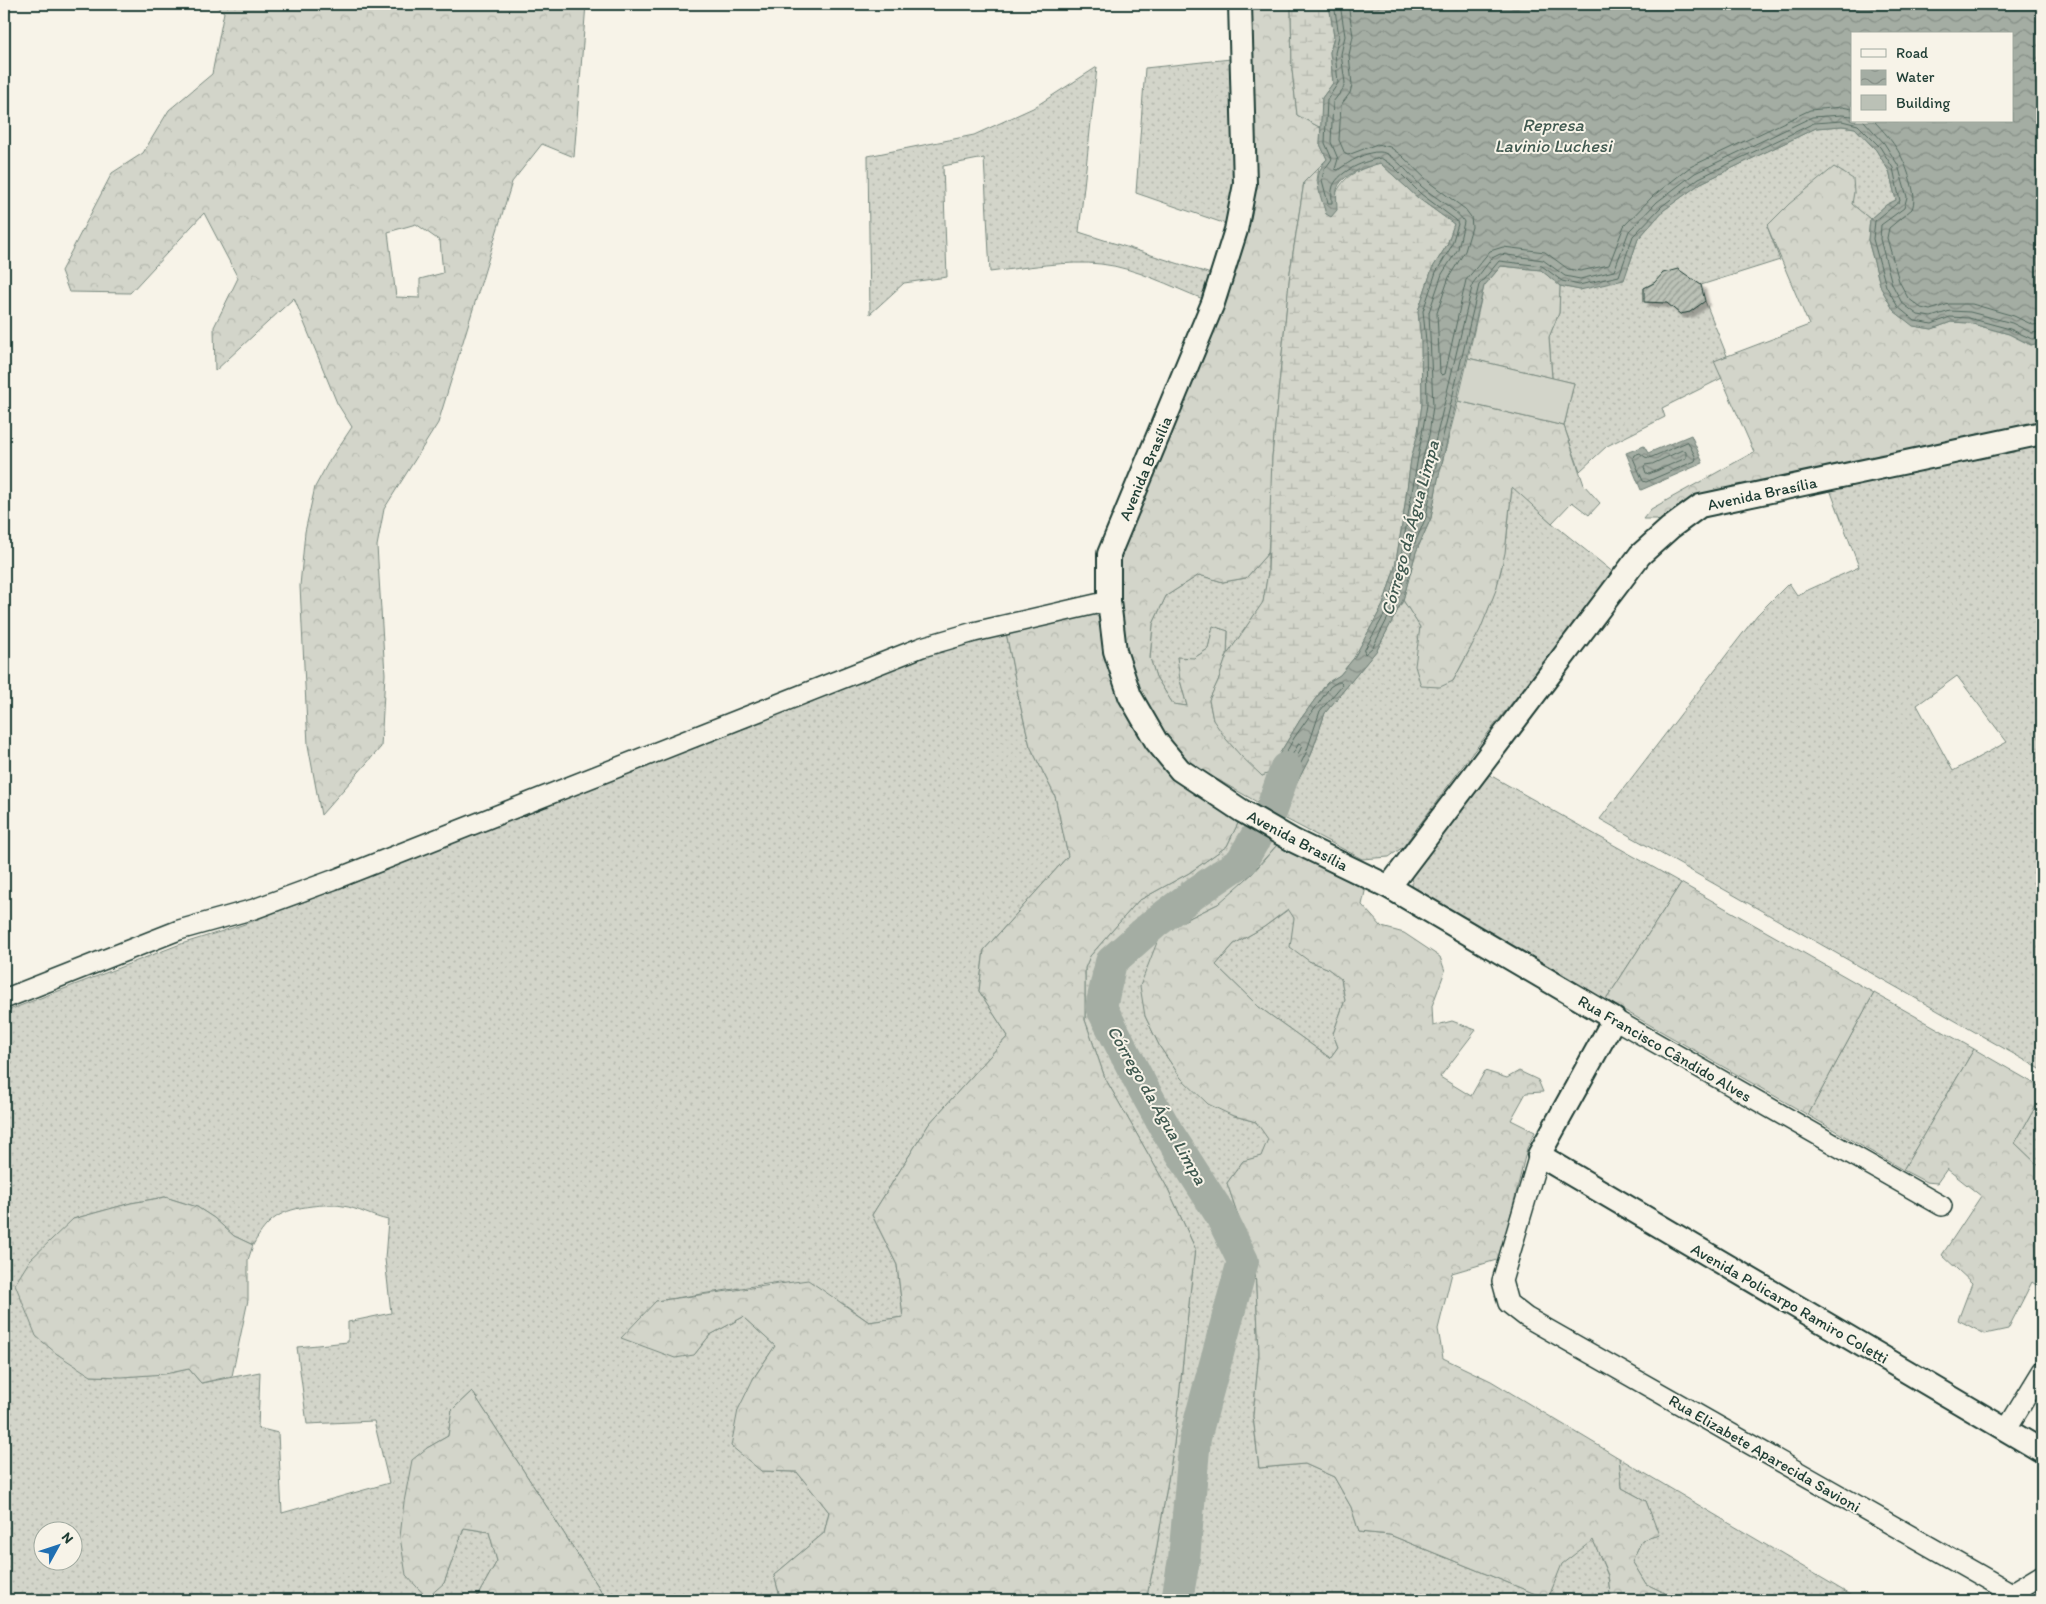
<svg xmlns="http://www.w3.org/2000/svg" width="2046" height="1604" viewBox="0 0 2046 1604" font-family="Itim,sans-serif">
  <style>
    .grass { fill: url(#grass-dots); stroke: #79897f; fill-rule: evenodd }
    .forest { fill: url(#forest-crowns); stroke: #79897f; fill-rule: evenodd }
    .wetland { fill: url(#wetland-marsh); stroke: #79897f }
    .pitch { fill: #d3d5ca; stroke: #79897f }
    .water { fill: url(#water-waves); stroke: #6f8077; fill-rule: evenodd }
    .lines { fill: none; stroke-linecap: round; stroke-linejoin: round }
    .shore { stroke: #546a60; stroke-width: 1 }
    .river { stroke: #a4ada3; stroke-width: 32 }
    .building { fill: url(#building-hatch); stroke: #1f3d34; filter: url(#shadow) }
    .minor-casing { stroke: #1f3d34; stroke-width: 22 }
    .tertiary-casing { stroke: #1f3d34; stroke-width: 26 }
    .minor { stroke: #f7f3e8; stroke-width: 19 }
    .tertiary { stroke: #f7f3e8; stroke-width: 22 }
    .labels { text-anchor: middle; stroke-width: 4; stroke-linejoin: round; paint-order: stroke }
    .street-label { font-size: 16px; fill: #1f3d34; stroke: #f7f3e8 }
    .water-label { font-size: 18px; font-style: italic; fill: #405950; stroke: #f7f3e8 }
  </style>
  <defs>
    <pattern id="grass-dots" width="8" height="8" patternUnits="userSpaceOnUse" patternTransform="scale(1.25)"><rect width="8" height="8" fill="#d3d5ca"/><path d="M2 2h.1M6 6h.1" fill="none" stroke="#b5b8ae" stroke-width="1.8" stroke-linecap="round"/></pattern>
    <pattern id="forest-crowns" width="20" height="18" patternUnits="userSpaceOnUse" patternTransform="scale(1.25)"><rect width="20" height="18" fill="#d3d5ca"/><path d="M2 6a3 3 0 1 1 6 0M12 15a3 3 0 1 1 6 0" fill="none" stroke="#b5b8ae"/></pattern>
    <pattern id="wetland-marsh" width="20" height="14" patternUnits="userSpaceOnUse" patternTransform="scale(1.25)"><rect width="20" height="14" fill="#d3d5ca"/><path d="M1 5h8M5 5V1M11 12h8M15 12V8" fill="none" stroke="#b5b8ae"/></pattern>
    <pattern id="water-waves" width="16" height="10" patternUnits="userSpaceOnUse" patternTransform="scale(1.25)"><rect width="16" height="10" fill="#a4ada3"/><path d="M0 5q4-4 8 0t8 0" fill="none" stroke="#858e86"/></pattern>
    <pattern id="building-hatch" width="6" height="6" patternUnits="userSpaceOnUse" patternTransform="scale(1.25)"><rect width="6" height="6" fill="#bbc1b6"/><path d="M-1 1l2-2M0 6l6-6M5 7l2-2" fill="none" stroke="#979e95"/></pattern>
    <filter id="shadow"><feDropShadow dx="4.5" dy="4.5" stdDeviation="1" flood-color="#0004"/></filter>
  </defs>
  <rect width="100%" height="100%" fill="#f7f3e8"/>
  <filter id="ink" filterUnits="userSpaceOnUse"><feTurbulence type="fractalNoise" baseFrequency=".02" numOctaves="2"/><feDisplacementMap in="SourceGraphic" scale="10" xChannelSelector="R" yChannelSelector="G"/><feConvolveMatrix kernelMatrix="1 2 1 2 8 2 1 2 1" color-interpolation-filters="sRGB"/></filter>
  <g filter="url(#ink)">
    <g class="grass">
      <path d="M1231,59L1236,180L1226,224L1136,193L1145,68Z"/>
      <path d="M1097,67L1079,232L1211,274L1203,299C1170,286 1136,268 1101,264C1069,260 1022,268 990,272L984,158L943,166L947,277L904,283L870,314L868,156L974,135L1033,108Z"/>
      <path d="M1842,126L1855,128L1876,150L1889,171L1896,200L1886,205L1870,219L1851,204L1854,192L1767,226L1780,260L1701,285L1678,270L1644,288L1645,302L1667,303L1680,314L1690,312L1705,301L1727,356L1715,361L1722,378L1662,408L1665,417L1607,446L1580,471L1564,426L1574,383L1552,378L1549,337L1559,313L1560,286L1580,290L1629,266L1638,239L1664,210L1701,183L1816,128Z"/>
      <path d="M2042,438V1070L1600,819L1757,615L1789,583L1797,595L1859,567L1828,484ZM1957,676L2007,742L1953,771L1917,705Z"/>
      <path d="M1512,486L1552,523L1614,573L1474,751L1403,847L1389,857L1362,859L1280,816L1311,755L1325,713L1377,650L1403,600L1420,627L1419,639L1453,681C1469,652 1484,623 1495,591C1507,558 1508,521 1512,486Z"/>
      <path d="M1268,553V572L1263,603L1227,655L1228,631L1213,627L1208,649L1194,658L1180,680L1187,706L1173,704L1156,677L1150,659L1153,624L1166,596L1199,575L1223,582L1246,578Z"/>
      <path d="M1006,632L1019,700L1030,746L1055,796L1068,856L984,950L979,991L1008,1036L929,1124L872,1215L897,1265L903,1317L869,1322L844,1304L780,1282L656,1301L694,1355L710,1335L743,1317L775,1346L753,1379L761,1471L797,1472L829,1512L824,1533L774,1575L781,1600H607L472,1391L452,1410L448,1436L427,1448L444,1583L464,1528L489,1532L497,1561L477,1597L471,1600H4V1012L178,945L242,925L338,889L928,654ZM165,1197L197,1207L214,1218L234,1236L253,1245C268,1218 281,1210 312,1206C322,1205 332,1204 343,1206C357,1208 373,1217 388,1220L385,1259L391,1313L348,1322V1342L297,1347L307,1424L374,1421L389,1483L282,1513L278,1433L258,1428L260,1372L201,1383L189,1369C156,1376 124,1377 91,1376L73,1219L131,1203ZM42,1532H72V1562H42Z"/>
      <path d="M1488,774L1681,883L1606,1000L1413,889L1411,878L1479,777Z"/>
      <path d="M1240,819L1277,845L1237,889L1218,904L1177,924L1145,1016L1160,1047L1181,1078L1231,1115L1256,1122L1269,1139L1261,1157L1243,1161L1227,1183L1255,1266L1259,1353L1253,1416L1259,1468L1305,1464L1334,1477L1351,1507L1359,1532L1390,1535L1548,1599L1561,1564L1593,1539L1608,1576L1610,1594L1617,1600H1146L1154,1564L1174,1444L1195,1248L1168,1189L1105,1078L1085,1020V968L1090,956L1138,901L1189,873L1227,846Z"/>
      <path d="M1289,909L1294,918L1309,961L1327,968L1341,978L1345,1000L1333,1034L1338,1047L1330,1058L1259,1007L1216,965L1234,944L1264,927Z"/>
      <path d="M1874,993L1974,1049L1903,1170L1808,1115Z"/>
      <path d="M2042,1095V1169L2015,1143Z"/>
      <path d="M1619,1458L1859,1600H1680L1646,1584L1632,1561L1642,1540L1658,1535L1646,1501L1622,1488Z"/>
    </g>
    <g class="forest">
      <path d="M213,4H586L574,157L542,144L512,182L438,423L384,509L377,546L385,674L381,747L321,815L308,745L300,586L305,532L315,487L328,463L352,427L337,403L294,298L215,371L214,327L238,278L204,213L130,293L69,292L61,271L112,173L143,153L169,110L212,74L224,12ZM416,224L440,241L443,273L420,279V298L396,297L388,232Z"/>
      <path d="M1252,4H1291L1292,70L1297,115L1321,128L1320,144L1327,159L1304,182L1290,272L1272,457L1271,513L1268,553L1246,578L1223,582L1199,575L1166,596L1153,624L1150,658L1156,677L1173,704L1187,706L1180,680L1177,657L1194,658L1208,649L1213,626L1228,631L1227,655L1218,681L1209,700L1213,720L1262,776L1274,771L1271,782L1257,802L1188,763L1161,733L1141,694L1126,649L1119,612L1120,557L1224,307L1248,228L1256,184Z"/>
      <path d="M1834,167L1853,179L1854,192L1852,204L1870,219L1868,240L1881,288L1894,311L1914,326L1932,329L1951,322L1969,323L2009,334L2031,345L2042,342V423L1662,524L1657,519H1643L1651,509L1754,452L1714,361L1809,325L1767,226L1789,204Z"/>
      <path d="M1501,266L1541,270L1560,286L1559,313L1549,337L1552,378L1468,358L1484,286Z"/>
      <path d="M1458,401L1564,426L1584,485L1600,503L1589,515L1572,502L1552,523L1512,487L1505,553L1496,590L1480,630L1453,681L1440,687L1421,686L1415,666L1420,627L1403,600L1416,552L1431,518L1438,479Z"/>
      <path d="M1094,614L1102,620L1124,701L1240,819L1227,846L1189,873L1138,901L1090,956L1085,968V1020L1105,1078L1168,1189L1195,1248L1174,1444L1154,1564L1146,1600H781L774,1575L824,1533L829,1512L797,1472L761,1471L731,1446L738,1410L753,1379L775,1346L743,1317L710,1335L694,1355L675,1358L621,1338L656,1301L808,1280L869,1322L903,1317L897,1265L872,1215L929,1124L1008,1036L979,991L984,950L1068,856L1055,796L1030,746L1019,700L1006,632L1041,621Z"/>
      <path d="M1277,845L1366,887L1362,905L1382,927L1404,933L1440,957L1445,971L1432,1006L1433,1026L1452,1021L1476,1030L1440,1077L1471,1096L1485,1071L1507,1078L1519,1071L1538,1080L1543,1092L1526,1093L1511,1120L1535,1132L1527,1148L1500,1259L1452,1273L1438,1329L1443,1358L1491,1381L1619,1458L1622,1488L1646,1501L1659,1535L1642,1540L1632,1561L1646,1584L1680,1600H1617L1610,1594L1608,1575L1593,1540L1562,1564L1548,1599L1390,1535L1359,1532L1351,1507L1334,1477L1305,1464L1259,1468L1253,1416L1259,1353L1255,1266L1227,1183L1243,1161L1261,1156L1268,1139L1256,1122L1231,1115L1208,1104L1181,1078L1160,1047L1145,1016L1140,986L1161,932L1218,904L1252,874ZM1288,909L1294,918L1290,947L1309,961L1327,968L1341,979L1345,1000L1333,1034L1338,1047L1330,1058L1259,1007L1216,965L1234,944L1264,927Z"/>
      <path d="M1681,883L1874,993L1808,1115L1606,1000Z"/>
      <path d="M1974,1049L2042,1088V1095L2015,1143L2042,1169V1289L2032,1282L2008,1329L1985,1334L1958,1320L1972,1283L1942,1255L1981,1196L1947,1169L1937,1183L1926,1182L1903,1170Z"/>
      <path d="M165,1197L197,1207L214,1218L234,1236L253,1245L248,1260V1300L232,1376L201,1383L189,1369L165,1374L122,1377L91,1376L57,1354L36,1336L15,1284L30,1260L73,1219L131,1203Z"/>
      <path d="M472,1391L607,1600H471L477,1597L497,1561L489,1532L464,1528L444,1583L427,1598L406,1575L400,1537L404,1502L412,1460L427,1448L448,1436L452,1410Z"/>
    </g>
    <g class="wetland">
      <path d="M1291,4H1329L1334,37L1330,52L1333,83L1322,98L1321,128L1297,115L1292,70Z"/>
      <path d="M1380,163L1418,198L1454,224L1447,245L1432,269L1418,311L1421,341L1422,404L1418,433L1411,459L1403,519L1395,567L1383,605L1354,658L1340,675L1327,683L1300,720L1277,758L1274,771L1262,776L1240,755L1226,739L1213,720L1209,700L1218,681L1227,655L1263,602L1268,572L1272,457L1290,272L1304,182L1319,167L1317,181L1326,214C1342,180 1343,174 1380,163Z"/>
    </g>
    <path class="pitch" d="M1468,358L1574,383L1564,426L1458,401Z"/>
    <g class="water">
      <path d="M1329,4H2042V342L2031,345L2009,334L1969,323L1951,322L1932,329L1913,326L1894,311L1881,288L1868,240L1870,219L1886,205L1896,200L1889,171L1876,150L1855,128L1842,126L1816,128L1701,183L1664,210L1638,239L1624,280L1580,290L1560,286L1541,270L1501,266L1484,286L1438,479L1431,518L1416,552L1403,600L1377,650L1325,713L1311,755L1280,816L1257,802L1271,782L1277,758L1300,720L1327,683L1340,675L1354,658L1383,605L1395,567L1403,519L1411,459L1418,433L1422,404L1421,341L1418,311L1432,269L1447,245L1454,224L1418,198L1380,163C1367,167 1340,174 1337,190C1336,196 1337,204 1337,210L1331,217L1326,214C1320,193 1311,177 1327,159L1320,144L1322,98L1333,83L1330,52L1334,37ZM1852,34H2012V121H1852Z"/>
      <path d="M1691,435L1703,463L1641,490L1626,453L1644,446L1648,453Z"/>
    </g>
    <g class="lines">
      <g class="shore">
        <path d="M1334,4L1339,36L1335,53L1338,83L1327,100L1325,143L1332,159L1324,170L1322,180L1328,203H1332C1332,197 1331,192 1333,186C1340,170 1365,161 1381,158L1393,166L1421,194L1456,220L1458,224L1451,247L1436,272L1423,311L1426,341L1427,405L1399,568L1388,608L1364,651L1365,654L1373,647L1398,598L1412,550L1426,517L1433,478L1479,285L1499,261L1542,266L1562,281L1579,285L1619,276L1633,236L1662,206L1699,178L1814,123L1842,121L1858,125L1880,147L1893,168L1900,201L1875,221L1873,239L1886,286L1898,307L1915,321L1932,324L1950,317L1969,318L2010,329L2032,339L2042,338"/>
        <path d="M1340,4L1345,36L1341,54L1345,83L1343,89L1333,102L1331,142L1338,159L1335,169L1338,170C1349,162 1366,151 1380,152C1392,152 1412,177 1421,186C1430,194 1461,213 1464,222L1458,249L1442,274L1429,312L1433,406L1429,435L1422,461L1415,514L1417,517L1421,514L1427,476L1473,283L1492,258L1500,254L1543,260L1565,276L1580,279L1614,271L1629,231L1657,202L1695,173L1812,117L1842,115L1852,116"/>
        <path d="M1348,4L1353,36L1349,55L1352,85L1350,93L1341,105L1339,140L1345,154L1348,155L1377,144L1390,147L1402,156L1430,183L1465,209L1471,217L1472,227L1465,251L1449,277L1437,313L1440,373L1442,375L1445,374L1466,280L1490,251L1503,247L1545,252L1568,269L1580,271L1609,265L1624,226L1653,196L1690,167L1810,110L1842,107L1852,109"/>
        <path d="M1864,121L1884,143L1898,165L1907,197L1904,208L1881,225L1880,239L1892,284L1902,303L1918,315L1931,317L1950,311L1970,312L2012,323L2032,333L2042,331"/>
        <path d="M1874,121C1895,143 1904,156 1912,186C1914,195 1915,201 1912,209L1889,228L1887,238L1899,281L1908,298L1921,308L1930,310L1949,304H1972L2014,316L2033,325L2042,324"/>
        <path d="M1688,442L1696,458L1695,461L1646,482L1643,481L1633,458L1634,455L1640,453L1645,457L1649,458Z"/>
        <path d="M1683,450L1686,452V458L1649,474L1646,473L1644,467L1645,465L1652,464Z"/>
        <path d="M1338,682H1341L1342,685L1320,711L1306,753L1279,807L1276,808L1265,800L1275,784L1282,760L1294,738L1330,687Z"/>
        <path d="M1299,744L1302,746L1291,769L1288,770L1286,768L1288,762Z"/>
      </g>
      <path class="river" d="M1177,1600L1184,1559L1195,1438L1243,1261L1220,1214L1167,1131L1143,1088L1101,1007L1111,962L1155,923L1195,893L1241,862L1270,813L1286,768"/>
    </g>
    <path class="building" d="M1678,269L1701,285L1705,301L1690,312L1680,314L1667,303L1644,302V288L1654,283L1663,273Z"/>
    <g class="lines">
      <defs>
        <g id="minor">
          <path d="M4,999L179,930L254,909L333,880L922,647L974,632L1109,601"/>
          <path d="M1614,1019L1942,1206"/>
          <path d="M1539,1155L1502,1281L1508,1303L1526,1317L2024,1600"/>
          <path d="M2006,1430L2042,1371"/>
          <path d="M2004,1598L2042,1575"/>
        </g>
        <g id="tertiary">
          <path d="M1240,4L1245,184L1236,230L1213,303L1109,554V601L1115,651L1130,696L1156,741L1180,770L1242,811L1294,841L1389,887L1614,1019L1539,1155L2042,1451"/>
          <path d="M1389,887L1640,555L1670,528L1700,506L2042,433"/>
        </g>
      </defs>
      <use href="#minor" class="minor-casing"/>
      <use href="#tertiary" class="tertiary-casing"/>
      <use href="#minor" class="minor"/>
      <use href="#tertiary" class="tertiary"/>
    </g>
  </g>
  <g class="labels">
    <g class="street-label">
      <text transform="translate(1145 468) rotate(-67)" y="6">Avenida Brasília</text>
      <text transform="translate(1762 493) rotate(-12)" y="6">Avenida Brasília</text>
      <text transform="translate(1298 840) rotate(28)" y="6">Avenida Brasília</text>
      <text transform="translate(1665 1048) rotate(30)" y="6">Rua Francisco Cândido Alves</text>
      <text transform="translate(1790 1303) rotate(30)" y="6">Avenida Policarpo Ramiro Coletti</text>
      <text transform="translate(1765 1453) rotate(30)" y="6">Rua Elizabete Aparecida Savioni</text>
    </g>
    <g class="water-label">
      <text x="1553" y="131">Represa<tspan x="1553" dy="21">Lavinio Luchesi</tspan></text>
      <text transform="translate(1410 528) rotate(-75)" y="6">Córrego da Água Limpa</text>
      <text transform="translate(1157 1105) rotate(60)" y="6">Córrego da Água Limpa</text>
    </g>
  </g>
  <rect width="2046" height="1604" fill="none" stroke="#f7f3e8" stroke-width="20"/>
  <rect x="10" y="10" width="2026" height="1584" fill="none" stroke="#1f3d34" stroke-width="2" filter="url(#ink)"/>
  <rect x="1851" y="32" width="162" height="90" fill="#f7f3e8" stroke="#a1aaa0"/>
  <rect x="1861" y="49" width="25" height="8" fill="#f7f3e8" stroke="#a1aaa0"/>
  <text x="1896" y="58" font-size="15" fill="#1f3d34">Road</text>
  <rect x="1861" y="70" width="25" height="15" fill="url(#water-waves)" stroke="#a1aaa0"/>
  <text x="1896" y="82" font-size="15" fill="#1f3d34">Water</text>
  <rect x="1861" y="95" width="25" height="15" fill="#bbc1b6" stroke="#a1aaa0"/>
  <text x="1896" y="108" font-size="15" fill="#1f3d34">Building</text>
  <g transform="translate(58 1546) rotate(50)"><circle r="24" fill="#f7f3e8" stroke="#a1aaa0"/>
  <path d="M0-4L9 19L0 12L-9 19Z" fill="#1f6fb2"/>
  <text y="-8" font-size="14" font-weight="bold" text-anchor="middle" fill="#1f3d34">N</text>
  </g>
</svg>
